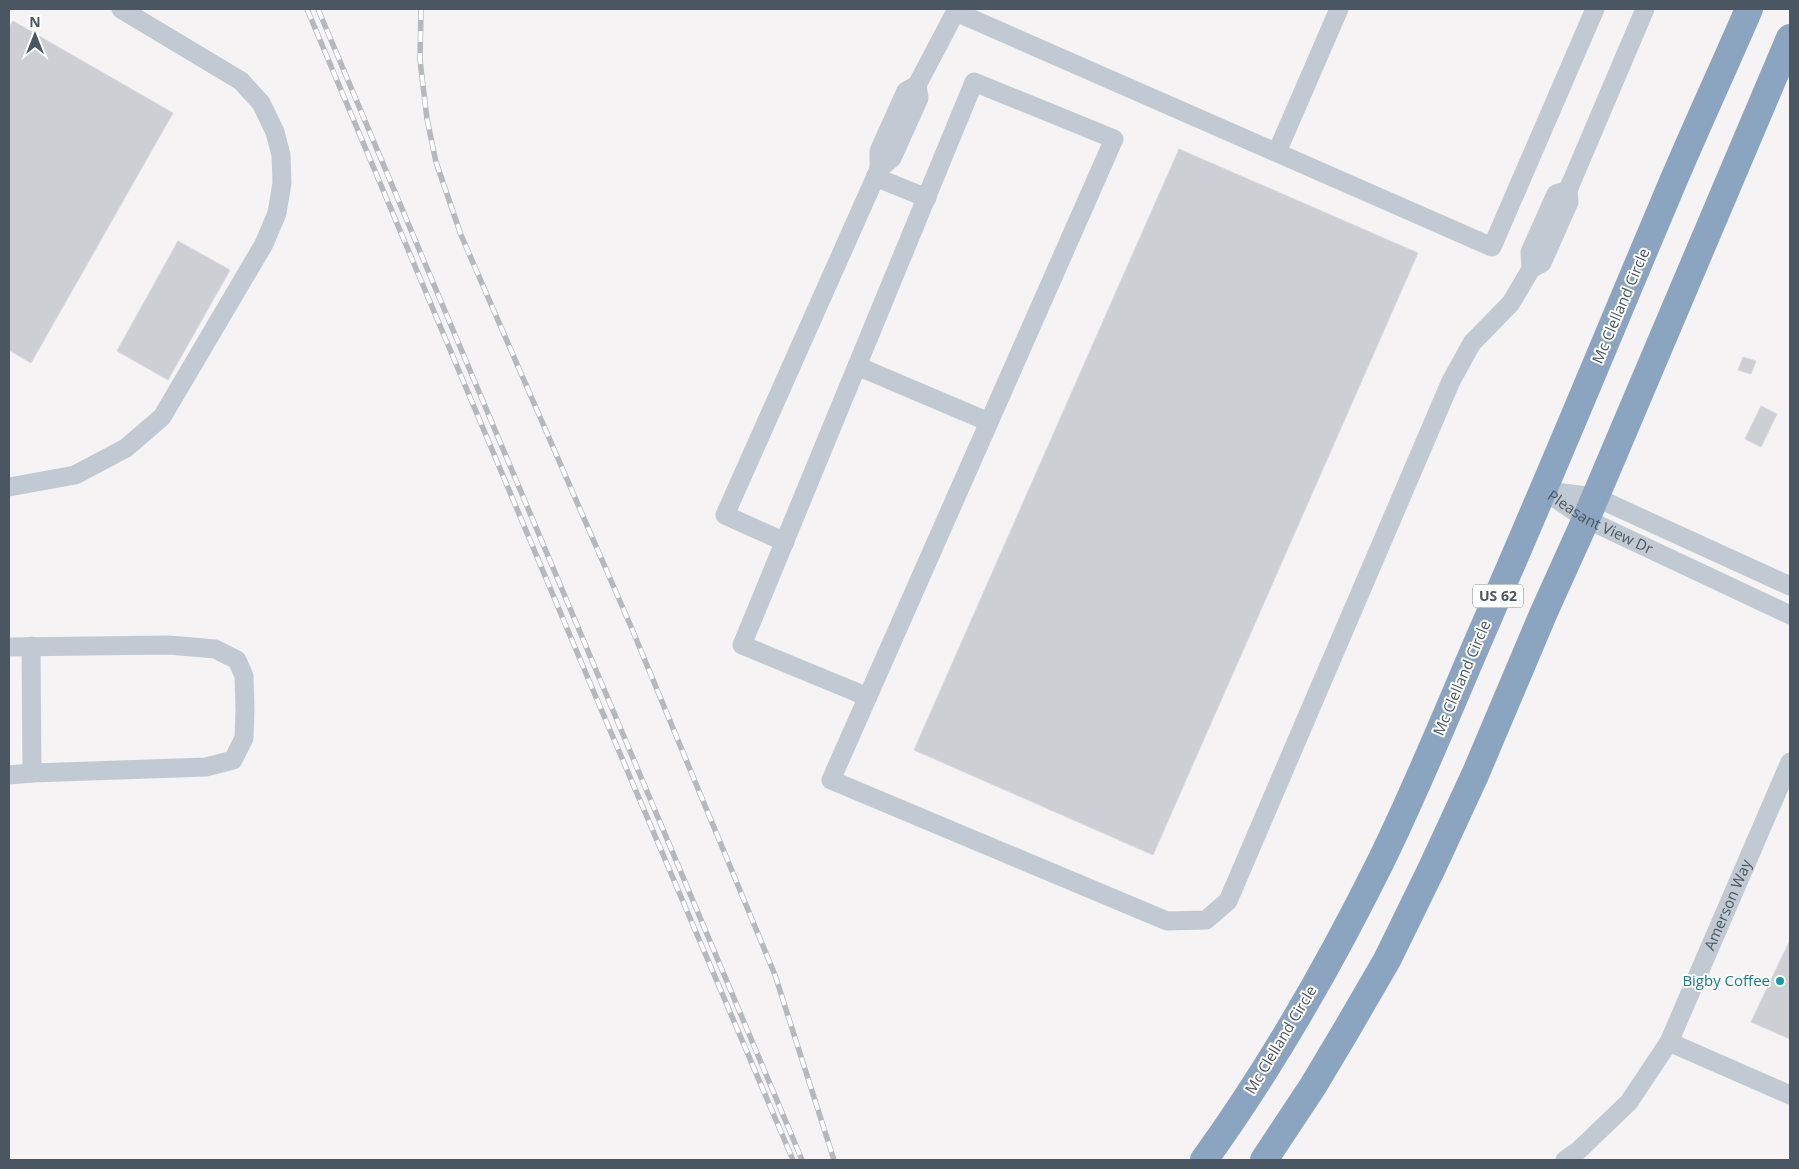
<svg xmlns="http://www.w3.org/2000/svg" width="1799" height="1169" viewBox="0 0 1799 1169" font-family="'Open Sans',sans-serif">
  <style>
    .building { fill: #cdcfd5; stroke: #d7d9de }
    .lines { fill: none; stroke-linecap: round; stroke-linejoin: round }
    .minor { stroke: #c1cad2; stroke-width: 19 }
    .highway { stroke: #8ba5c1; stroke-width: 28 }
    .rail-casing { stroke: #b5b8bd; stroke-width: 5.5 }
    .rail { stroke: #fff; stroke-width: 4; stroke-dasharray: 11; stroke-linecap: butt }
    .culture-dot { fill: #0f9aa8; stroke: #fff; stroke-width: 2 }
    .labels { text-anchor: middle; stroke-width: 4; stroke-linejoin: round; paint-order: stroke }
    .shield { fill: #fff; stroke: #808990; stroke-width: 1 }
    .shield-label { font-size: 14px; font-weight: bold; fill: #4a5661 }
    .street-label { font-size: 15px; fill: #4a5661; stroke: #fff }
    .culture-label { font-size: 15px; fill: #0d838f; stroke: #fff; text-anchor: end }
  </style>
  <rect width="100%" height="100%" fill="#f5f3f3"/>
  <g class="building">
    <path d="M13,21L173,113L31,363L9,350V27Z"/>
    <path d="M1179,149L1418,253L1153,855L914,750Z"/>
    <path d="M178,241L230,270L168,380L117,351Z"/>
    <path d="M1743,357L1756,361L1751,374L1738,370Z"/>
    <path d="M1761,406L1777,414L1761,447L1745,439Z"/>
    <path d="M1790,940V1039L1751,1022Z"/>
  </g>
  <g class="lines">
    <g class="minor">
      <path d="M956,12L1492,247L1595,9"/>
      <path d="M917,85L919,98L892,158L879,169V151L906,91Z"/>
      <path d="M917,85L957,9"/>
      <path d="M1277,152L1339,9"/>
      <path d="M875,177L927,198"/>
      <path d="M1531,269L1542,263L1569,202L1568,190L1645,9"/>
      <path d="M857,366L989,422"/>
      <path d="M9,487L75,475L126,448L162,417L264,244L277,213L282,183L281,155L275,132L261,103L241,81L121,9"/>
      <path id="s1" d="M1543,490L1586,519L1790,615"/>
      <path d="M1547,491L1595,497L1790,586"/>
      <path d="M785,542L725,515L879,169"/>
      <path d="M31,646L32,773"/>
      <path d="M9,647L169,645L215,649L237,660L244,676L245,710L244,738L233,760L206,767L32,773L9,775"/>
      <path d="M868,697L742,645L974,82L1114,139C1020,352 926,566 831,780L1167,921L1206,920L1228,901L1451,381L1472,343L1511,303L1531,269L1530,252L1556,194L1568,190"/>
      <path d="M1669,1042L1790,1095"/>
      <path id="s2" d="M1565,1160L1578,1151L1629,1102L1669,1042L1790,762"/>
    </g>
    <g class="highway">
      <path d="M1204,1160C1271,1067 1329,966 1380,863C1420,782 1453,698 1489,616C1549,479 1606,340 1664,203C1691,138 1721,74 1749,9"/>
      <path d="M1264,1160L1313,1086L1347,1029L1387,960L1431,870L1475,775L1544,612L1586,519L1790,38"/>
    </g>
    <defs>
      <g id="rail">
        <path d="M307,9L590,683L793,1160"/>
        <path d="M318,9L802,1160"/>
        <path d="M421,9L420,60L427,119L436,162L461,235L632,629L775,975L834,1160"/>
      </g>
    </defs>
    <use href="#rail" class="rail-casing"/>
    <use href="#rail" class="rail"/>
  </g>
  <circle class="culture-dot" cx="1780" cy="981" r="5"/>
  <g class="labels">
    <rect class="shield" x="1473" y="584.5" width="50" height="23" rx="4"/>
    <g class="shield-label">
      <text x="1498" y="601">US 62</text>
    </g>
    <g class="street-label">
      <text transform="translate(1621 306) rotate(-67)" y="5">Mc Clelland Circle</text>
      <text dy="5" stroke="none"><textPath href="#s1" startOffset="66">Pleasant View Dr</textPath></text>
      <text transform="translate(1462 678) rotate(-67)" y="5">Mc Clelland Circle</text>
      <text dy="5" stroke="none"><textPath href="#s2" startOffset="308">Amerson Way</textPath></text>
      <text transform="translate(1281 1040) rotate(-59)" y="5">Mc Clelland Circle</text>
    </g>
    <g class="culture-label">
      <text x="1770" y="986">Bigby Coffee</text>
    </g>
  </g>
  <rect width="1799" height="1169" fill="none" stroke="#4a5661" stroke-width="20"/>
  <g transform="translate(35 35)" stroke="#ffffff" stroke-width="4" paint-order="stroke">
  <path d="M0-4L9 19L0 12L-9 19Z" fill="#4a5661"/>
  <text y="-8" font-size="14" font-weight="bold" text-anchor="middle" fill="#4a5661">N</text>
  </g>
</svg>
